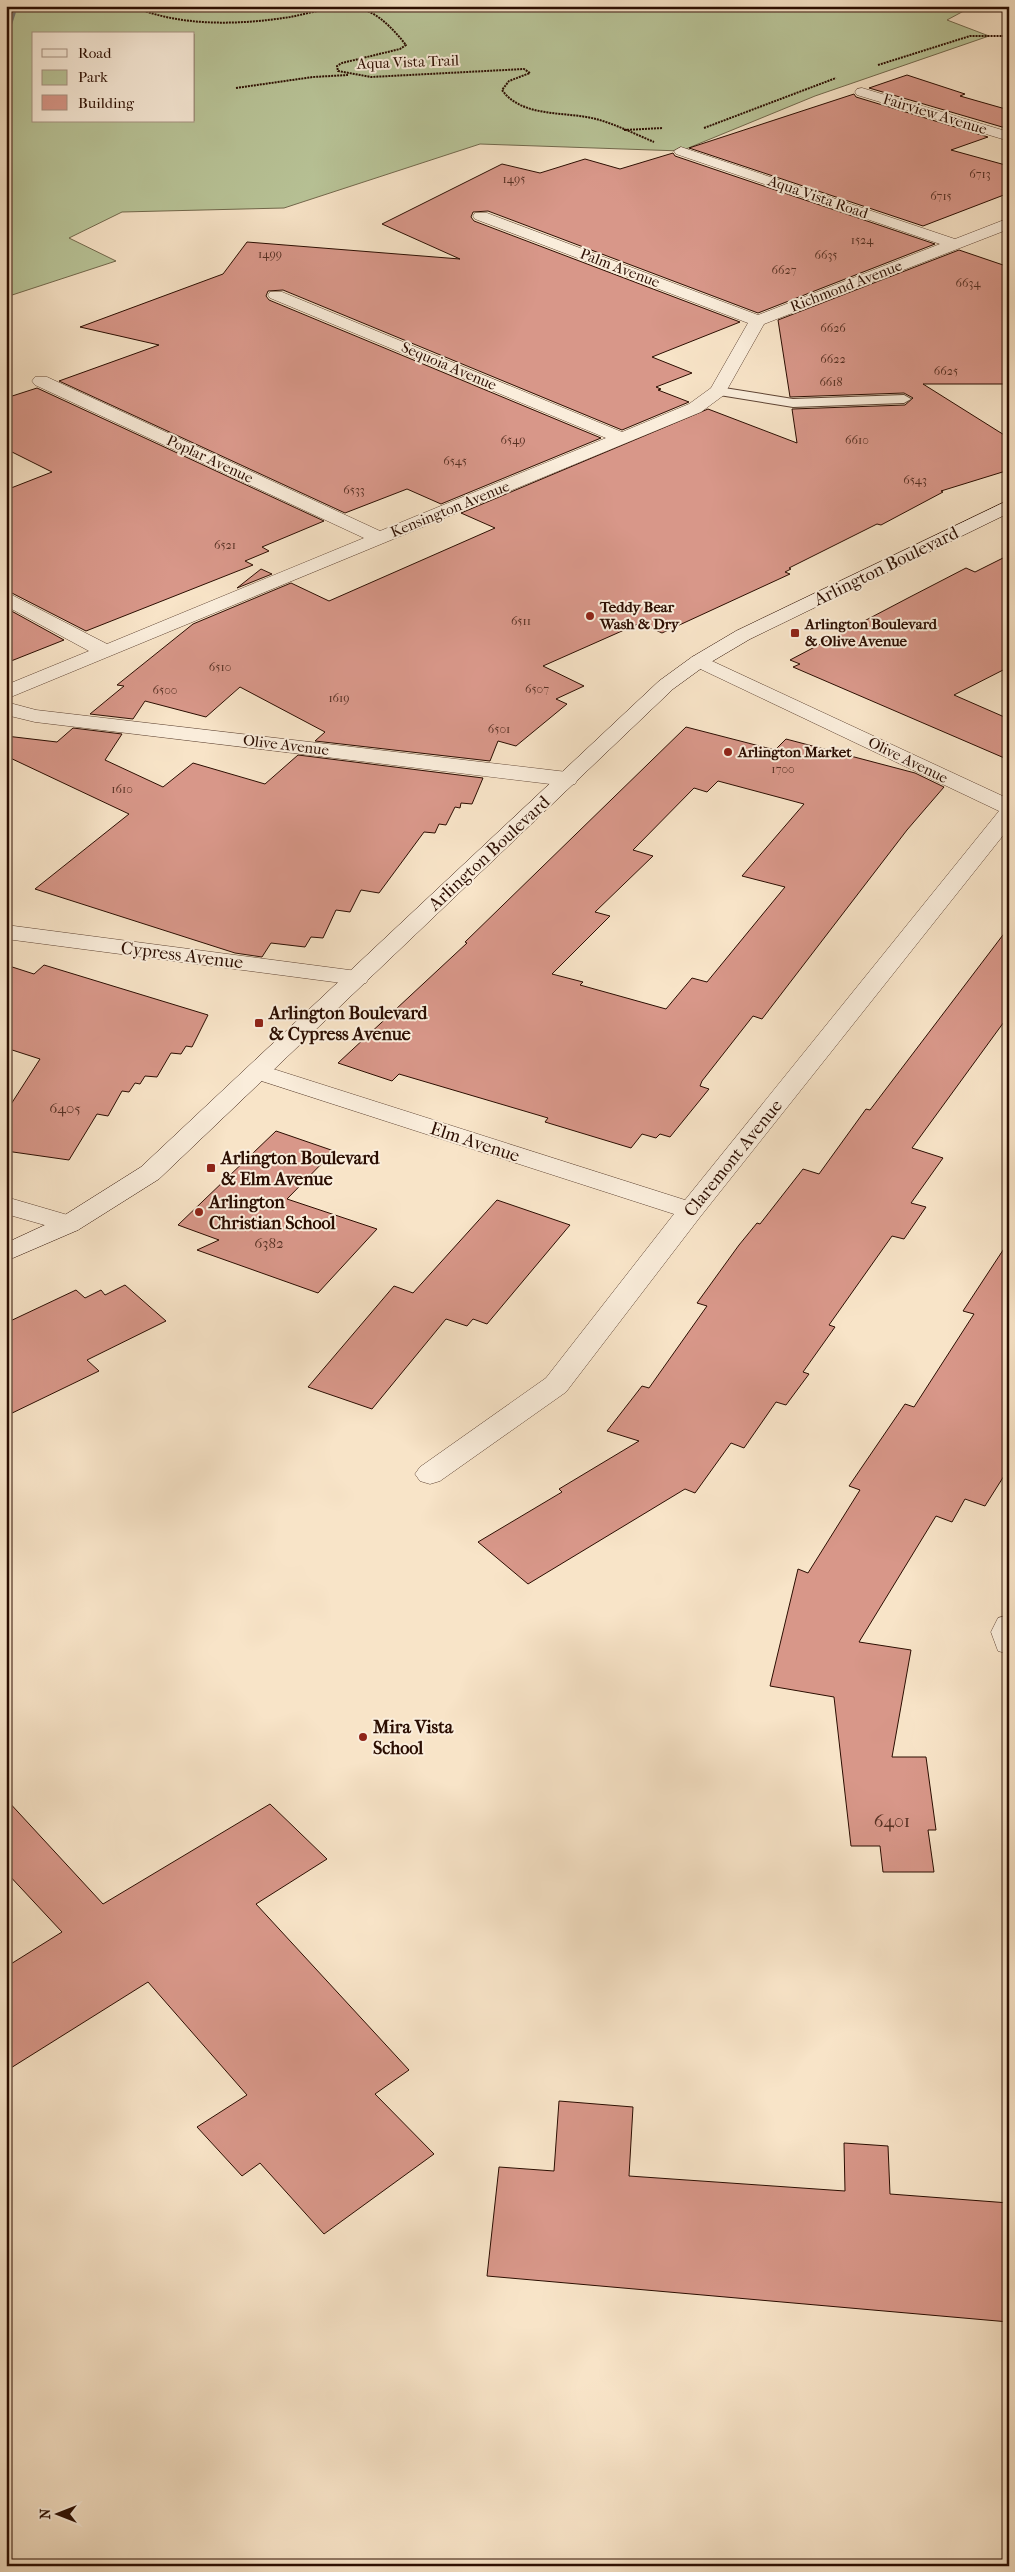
<svg xmlns="http://www.w3.org/2000/svg" width="1015" height="2572" viewBox="0 0 1015 2572" font-family="'IM FELL French Canon',serif">
  <style>
    .green { fill: #b9c599; stroke: #72694d; fill-rule: evenodd }
    .lines { fill: none; stroke-linecap: round; stroke-linejoin: round }
    .stream { fill: #727674; fill-rule: evenodd }
    .building { fill: #d89789; stroke: #2b0d01; fill-rule: evenodd }
    .lane-casing { stroke: #5e4333; stroke-width: 2 }
    .street-casing { stroke: #5e4333; stroke-width: 1 }
    .secondary-casing { stroke: #2b0d01; stroke-width: 1 }
    .path { stroke: #2b0d01; stroke-width: 2; stroke-dasharray: 2 1; stroke-linecap: butt }
    .lane { fill: #faeddb; fill-rule: evenodd }
    .street { fill: #faeddb; fill-rule: evenodd }
    .secondary { fill: #faeddb; fill-rule: evenodd }
    .poi-dot { fill: #8f2418; stroke: #faeddb; stroke-width: 2 }
    .labels { text-anchor: middle; stroke-width: 4; stroke-linejoin: round; paint-order: stroke }
    .far-number-label { font-size: 12px; fill: #563023 }
    .far-street-label { font-size: 15px; fill: #2b0d01; stroke: #faeddb }
    .far-poi-label { font-size: 15px; font-weight: bold; fill: #2b0d01; stroke: #faeddb; text-anchor: start }
    .number-label { font-size: 15px; fill: #563023 }
    .street-label { font-size: 18px; fill: #2b0d01; stroke: #faeddb }
    .poi-label { font-size: 18px; font-weight: bold; fill: #2b0d01; stroke: #faeddb; text-anchor: start }
    .near-number-label { font-size: 18px; fill: #563023 }
  </style>
  <rect width="100%" height="100%" fill="#f8e4c8"/>
  <filter id="stains"><feTurbulence type="fractalNoise" baseFrequency=".004" numOctaves="4"/><feColorMatrix values="0 0 0 0 .2 0 0 0 0 .09 0 0 0 0 .02 0 0 0 .5 -.17"/></filter>
  <radialGradient id="worn" r=".72"><stop offset=".6" stop-color="#630" stop-opacity="0"/><stop offset="1" stop-color="#630" stop-opacity=".3"/></radialGradient>
  <path class="green" d="M6,6H973L947,20L989,36L815,96L681,151L480,144L284,208L122,212L69,238L116,261L6,297ZM34,34H194V121H34Z"/>
  <g class="lines">
    <path class="stream" d="M12,6H18L9,34L6,36V23Z"/>
  </g>
  <g class="building">
    <path d="M907,75L965,94L960,96L1009,110V129L869,88Z"/>
    <path d="M854,94L856,97L988,137L951,150L1009,166V193L923,226L689,148Z"/>
    <path d="M673,153L675,156L935,244L758,313L488,211L473,212L471,217L474,221L740,322L652,357L692,373L656,387L661,389L658,390L689,402L622,430L283,290L268,291L266,296L269,300L601,438L441,504L407,489L345,513L59,381L159,345L80,327L223,274L247,242L460,259L382,224L502,164L540,173L585,159L620,169Z"/>
    <path d="M959,250L1009,267V384H923L1009,438V470L941,491L943,492L881,525L877,524L789,568L791,569L785,572L790,574L662,633L640,623L543,666L584,686L556,699L567,704L516,746L498,741L490,761L315,741L325,732L240,687L206,717L145,701L133,719L90,714L124,686L117,685L193,624L291,583L329,601L495,528L461,513L708,409L797,443L792,409L905,405L913,398L904,393L790,397L778,320Z"/>
    <path d="M37,388L324,521L262,547L269,551L245,561L253,565L86,631L6,590V490L52,472L6,449V398Z"/>
    <path d="M1009,555V667L954,695L1009,719V760L793,667L800,664L790,660L908,598L966,568L975,572Z"/>
    <path d="M261,569L272,574L237,588Z"/>
    <path d="M6,608L64,640L6,663Z"/>
    <path d="M686,727L775,750L786,739L915,773L944,787L907,830L762,1019L753,1016L702,1081L700,1086L709,1089L670,1137L660,1134L656,1138L642,1134L631,1148L545,1122L548,1118L399,1074L392,1081L338,1063L467,943L465,942ZM718,781L804,804L742,876L785,887L707,982L692,978L666,1009L580,985L583,982L552,974L610,916L595,912L653,856L633,850L694,788L707,792Z"/>
    <path d="M73,728L122,734L105,760L163,787L193,763L265,784L298,755L483,778L472,804L461,803L460,808L455,807L446,825L439,824L435,833L424,832L379,893L361,890L350,912L336,910L323,938L311,937L305,947L271,943L262,957L235,953L35,889L129,814L6,756V736L57,742Z"/>
    <path d="M1009,927V1015L912,1148L943,1158L911,1203L926,1207L904,1239L892,1236L829,1325L835,1327L803,1372L809,1374L786,1405L776,1402L744,1448L731,1443L695,1493L685,1489L528,1584L478,1542L562,1492L559,1489L639,1441L607,1431L642,1386L649,1388L707,1306L697,1303L739,1245L757,1223L760,1224L803,1169L819,1174L866,1109L870,1110Z"/>
    <path d="M6,965L34,974L44,965L208,1015L192,1047L186,1046L181,1054L171,1053L157,1077L145,1076L140,1084L135,1083L129,1092L122,1091L108,1116L97,1114L69,1160L6,1151V1112L40,1059L6,1048Z"/>
    <path d="M276,1131L334,1151L287,1199L377,1229L318,1293L197,1250L219,1240L178,1225Z"/>
    <path d="M497,1200L570,1225L487,1324L473,1319L467,1326L446,1319L372,1409L308,1387L394,1286L413,1293Z"/>
    <path d="M1009,1241V1468L985,1506L965,1499L952,1522L936,1516L859,1642L911,1650L892,1757H926L936,1830H928L934,1872H883L880,1846H851L834,1697L770,1686L798,1569L808,1573L860,1490L849,1486L905,1404L914,1407L974,1314L963,1311Z"/>
    <path d="M125,1285L166,1321L87,1360L99,1371L6,1416V1323L76,1290L85,1298L101,1290L105,1295Z"/>
    <path d="M6,1799L103,1904L270,1804L327,1859L256,1904L409,2070L375,2094L434,2154L324,2234L260,2163L242,2176L197,2127L247,2095L148,1982L6,2071V1967L62,1932L6,1872Z"/>
    <path d="M559,2101L633,2107L629,2176L845,2191L844,2143L888,2146L890,2194L1009,2203V2322L487,2276L499,2167L554,2171Z"/>
  </g>
  <g class="lines">
    <defs>
      <path id="lane" d="M718,387L793,399L904,395L911,399L904,403L793,407L713,394L711,391Z"/>
      <g id="street">
        <path d="M862,88L1009,132V141L857,95L855,92L857,89Z"/>
        <path d="M681,147L955,239L1009,218V229L764,324L724,395L701,412L6,699V685L89,651L6,606V592L107,644L364,538L35,385L32,381L35,377H47L380,531L606,438L270,298L268,295L270,292H282L622,432L689,404L711,388L748,323L475,219L473,216L475,213H487L758,315L940,244L676,154L674,151Z"/>
        <path d="M699,655L1009,799V828L700,1217L566,1392L440,1481L430,1484L420,1481L415,1474L420,1467L546,1378L674,1214L249,1077L245,1072L249,1067L258,1064L267,1067L685,1200L999,811L692,665L689,661L692,657Z"/>
        <path d="M6,702L36,710L567,772L575,774L578,779L575,784L567,786L35,722L6,715Z"/>
        <path d="M6,925L357,971L366,973L369,978L366,983L357,985L6,939Z"/>
        <path d="M6,1197L78,1218L82,1224L78,1230L69,1232L6,1214Z"/>
        <path d="M1009,1615V1654L998,1651L991,1632L998,1618Z"/>
      </g>
      <path id="secondary" d="M1009,500V513L750,639L706,665L673,689L159,1179L78,1230L6,1261V1243L60,1218L141,1167L659,681L692,657L736,631Z"/>
    </defs>
    <use href="#lane" class="lane-casing"/>
    <use href="#street" class="street-casing"/>
    <use href="#secondary" class="secondary-casing"/>
    <g class="path">
      <path d="M132,6C179,27 240,25 290,17C312,13 336,4 358,8C378,12 394,30 406,45L400,49L342,63L337,66L338,71L371,77L524,69L530,73L509,81L502,90C522,118 565,111 596,119C615,124 635,134 654,142"/>
      <path d="M878,65L970,36H1009"/>
      <path d="M236,88L313,77L348,75"/>
      <path d="M704,128L836,78"/>
      <path d="M624,130L663,128"/>
    </g>
    <use href="#lane" class="lane"/>
    <use href="#street" class="street"/>
    <use href="#secondary" class="secondary"/>
  </g>
  <g class="poi-dot">
    <circle cx="590" cy="616" r="5"/>
    <rect x="790" y="628" width="10" height="10" rx="2.5"/>
    <circle cx="728" cy="752" r="5"/>
    <rect x="254" y="1018" width="10" height="10" rx="2.5"/>
    <rect x="206" y="1163" width="10" height="10" rx="2.5"/>
    <circle cx="199" cy="1212" r="5"/>
    <circle cx="363" cy="1737" r="5"/>
  </g>
  <g class="labels">
    <g class="far-number-label">
      <text x="980" y="178">6713</text>
      <text x="514" y="183">1495</text>
      <text x="941" y="200">6715</text>
      <text x="862" y="244">1524</text>
      <text x="270" y="258">1499</text>
      <text x="826" y="259">6635</text>
      <text x="784" y="274">6627</text>
      <text x="968" y="287">6634</text>
      <text x="833" y="332">6626</text>
      <text x="833" y="363">6622</text>
      <text x="946" y="375">6625</text>
      <text x="831" y="386">6618</text>
      <text x="513" y="444">6549</text>
      <text x="857" y="444">6610</text>
      <text x="455" y="465">6545</text>
      <text x="915" y="484">6543</text>
      <text x="354" y="494">6533</text>
      <text x="225" y="549">6521</text>
      <text x="521" y="625">6511</text>
      <text x="220" y="671">6510</text>
      <text x="537" y="693">6507</text>
      <text x="165" y="694">6500</text>
      <text x="339" y="702">1619</text>
      <text x="499" y="733">6501</text>
      <text x="783" y="773">1700</text>
      <text x="122" y="793">1610</text>
    </g>
    <g class="far-street-label">
      <text transform="translate(408 62) rotate(-2)" y="5">Aqua Vista Trail</text>
      <text transform="translate(935 114) rotate(17)" y="5">Fairview Avenue</text>
      <text transform="translate(818 197) rotate(19)" y="5">Aqua Vista Road</text>
      <text transform="translate(620 268) rotate(21)" y="5">Palm Avenue</text>
      <text transform="translate(846 286) rotate(-21)" y="5">Richmond Avenue</text>
      <text transform="translate(449 366) rotate(23)" y="5">Sequoia Avenue</text>
      <text transform="translate(210 459) rotate(25)" y="5">Poplar Avenue</text>
      <text transform="translate(450 509) rotate(-22)" y="5">Kensington Avenue</text>
      <text transform="translate(286 745) rotate(7)" y="5">Olive Avenue</text>
      <text transform="translate(908 760) rotate(26)" y="5">Olive Avenue</text>
    </g>
    <g class="far-poi-label">
      <text x="600" y="612">Teddy Bear<tspan x="600" dy="17">Wash &amp; Dry</tspan></text>
      <text x="805" y="629">Arlington Boulevard<tspan x="805" dy="17">&amp; Olive Avenue</tspan></text>
      <text x="738" y="757">Arlington Market</text>
    </g>
    <g class="number-label">
      <text x="65" y="1113">6405</text>
      <text x="269" y="1248">6382</text>
    </g>
    <g class="street-label">
      <text transform="translate(886 566) rotate(-26)" y="6">Arlington Boulevard</text>
      <text transform="translate(489 853) rotate(-43)" y="6">Arlington Boulevard</text>
      <text transform="translate(182 955) rotate(7)" y="6">Cypress Avenue</text>
      <text transform="translate(475 1142) rotate(18)" y="6">Elm Avenue</text>
      <text transform="translate(733 1158) rotate(-51)" y="6">Claremont Avenue</text>
    </g>
    <g class="poi-label">
      <text x="269" y="1019">Arlington Boulevard<tspan x="269" dy="21">&amp; Cypress Avenue</tspan></text>
      <text x="221" y="1164">Arlington Boulevard<tspan x="221" dy="21">&amp; Elm Avenue</tspan></text>
      <text x="209" y="1208">Arlington<tspan x="209" dy="21">Christian School</tspan></text>
      <text x="373" y="1733">Mira Vista<tspan x="373" dy="21">School</tspan></text>
    </g>
    <g class="near-number-label">
      <text x="892" y="1827">6401</text>
    </g>
  </g>
  <rect width="1015" height="2572" fill="none" stroke="#f8e4c8" stroke-width="25"/>
  <rect x="8" y="8" width="1000" height="2557" fill="none" stroke="#2b0d01" stroke-width="2.5"/>
  <rect x="12" y="12" width="990" height="2547" fill="none" stroke="#2b0d01"/>
  <rect x="32" y="32" width="162" height="90" fill="#faeddb" stroke="#a79384"/>
  <rect x="42" y="49" width="25" height="8" fill="#faeddb" stroke="#a79384"/>
  <text x="78" y="58" font-size="15" fill="#2b0d01">Road</text>
  <rect x="42" y="70" width="25" height="15" fill="#b9c599" stroke="#a79384"/>
  <text x="78" y="82" font-size="15" fill="#2b0d01">Park</text>
  <rect x="42" y="95" width="25" height="15" fill="#d89789" stroke="#a79384"/>
  <text x="78" y="108" font-size="15" fill="#2b0d01">Building</text>
  <g transform="translate(58 2514) rotate(270)" stroke="#faeddb" stroke-width="4" paint-order="stroke">
  <path d="M0-4L9 19L0 12L-9 19Z" fill="#2b0d01"/>
  <text y="-8" font-size="14" font-weight="bold" text-anchor="middle" fill="#2b0d01">N</text>
  </g>
  <rect width="100%" height="100%" filter="url(#stains)"/>
  <rect width="100%" height="100%" fill="url(#worn)"/>
</svg>
